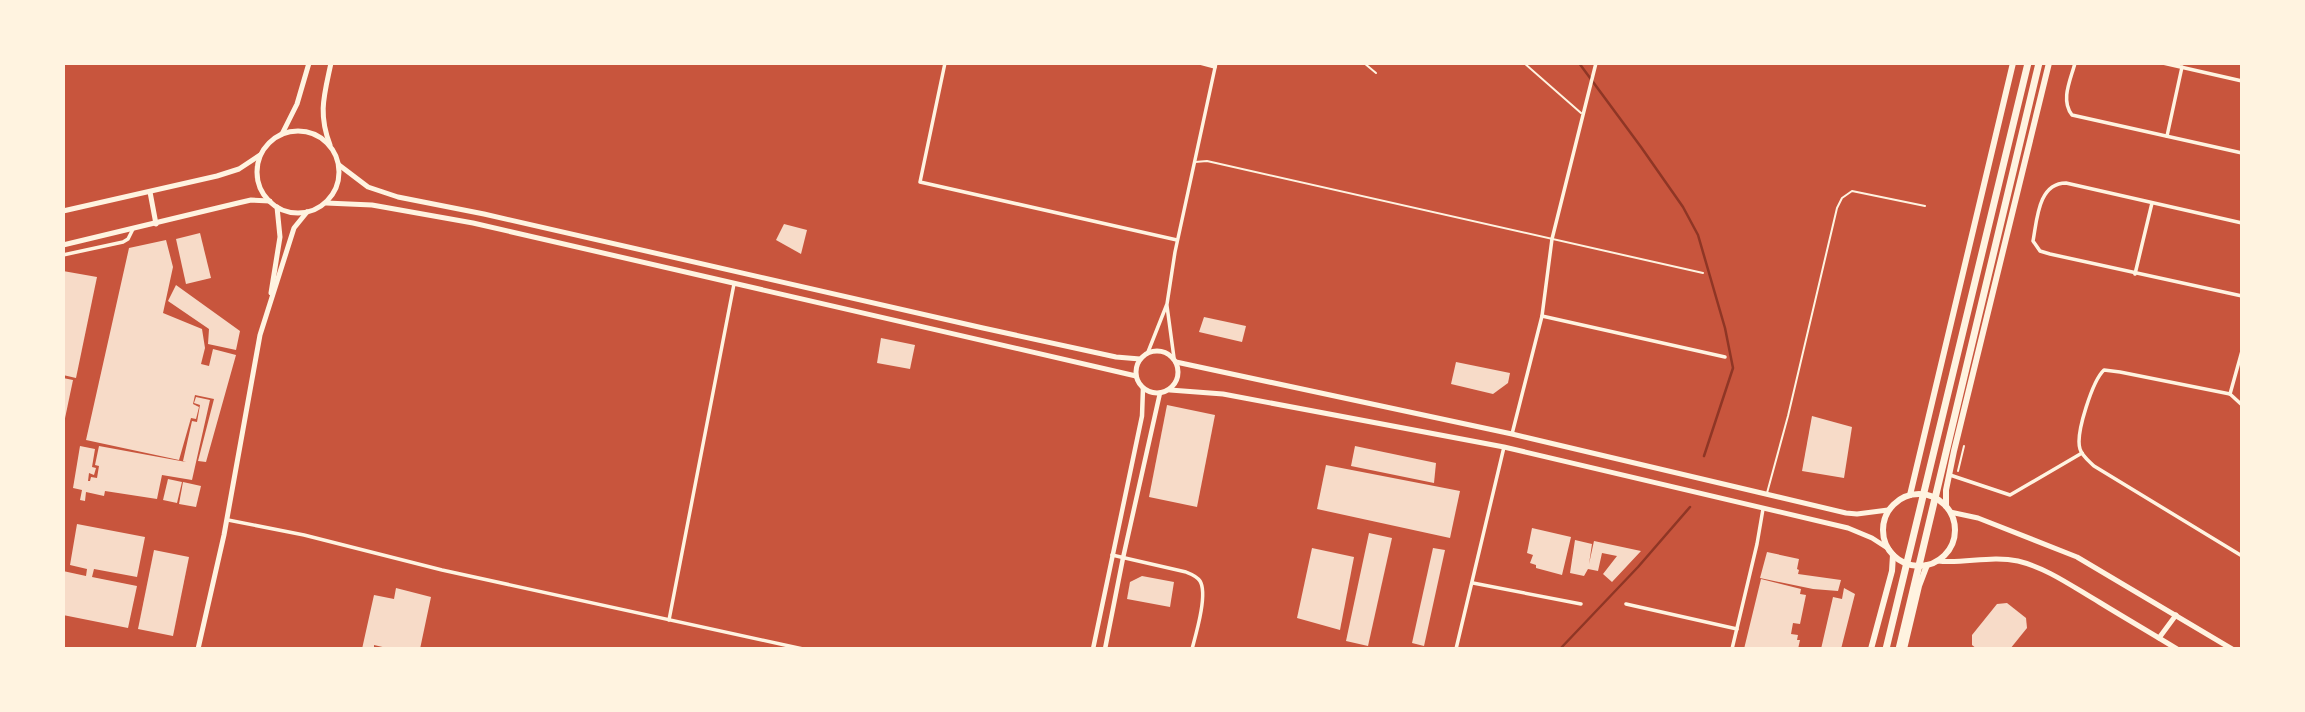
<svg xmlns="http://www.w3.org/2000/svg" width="2305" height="712" viewBox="0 0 2305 712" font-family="Roboto,sans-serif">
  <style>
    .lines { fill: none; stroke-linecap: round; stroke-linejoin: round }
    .stream { stroke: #8f3625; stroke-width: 2.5 }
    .building { fill: #f7dbc8 }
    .path { stroke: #fff3e0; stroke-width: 2 }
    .service { stroke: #fff3e0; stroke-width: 2 }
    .minor { stroke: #fff3e0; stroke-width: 3.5 }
    .tertiary { stroke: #fff3e0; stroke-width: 4.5 }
    .secondary { stroke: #fff3e0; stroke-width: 5 }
    .trunk { stroke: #fff3e0; stroke-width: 6 }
    .motorway { stroke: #fff3e0; stroke-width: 7 }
  </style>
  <rect width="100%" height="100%" fill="#c8553d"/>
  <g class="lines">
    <g class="stream">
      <path d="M1579,63L1641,147L1683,207L1698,235L1725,328L1733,368L1704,456"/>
      <path d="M1560,649L1638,567L1690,507"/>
    </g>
  </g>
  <g class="building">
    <path d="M784,224L807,230L801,254L776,240Z"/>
    <path d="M200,233L211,278L186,284L176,239Z"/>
    <path d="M166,240L173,267L163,313L202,329L205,348L201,364L209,366L213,349L236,355L206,462L198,461L214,399L195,395L193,404L199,407L196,419L191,418L179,460L86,440L129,248Z"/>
    <path d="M63,271L97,277L76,378L63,375Z"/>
    <path d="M176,285L240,331L236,350L208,344L209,329L168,301Z"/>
    <path d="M1204,317L1246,326L1242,342L1199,332Z"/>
    <path d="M881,338L915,345L910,369L877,363Z"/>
    <path d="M1456,362L1510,373L1508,383L1493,394L1451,384Z"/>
    <path d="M63,378L73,380L64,423H63Z"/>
    <path d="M196,397L210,400L192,480L162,475L157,499L105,491L104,496L86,492L85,501L80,500L82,490L73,488L80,446L95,449L92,467L96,468L94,475L89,473L88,481H90L91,477L97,478L99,466L95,465L99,446L186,462L183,461L192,421L197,422L200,405L194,403Z"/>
    <path d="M1167,405L1215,415L1197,507L1149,497Z"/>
    <path d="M1812,416L1852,427L1844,478L1802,471Z"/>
    <path d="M1355,446L1436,463L1434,483L1351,466Z"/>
    <path d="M1326,465L1460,491L1450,538L1317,509Z"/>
    <path d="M168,479L182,482L177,503L163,500Z"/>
    <path d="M183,482L201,486L196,507L179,504Z"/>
    <path d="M77,524L145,537L137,577L94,569L92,577L137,586L128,628L63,615V571L86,576L87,569L70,565Z"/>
    <path d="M1532,528L1571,537L1562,575L1536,568V565L1530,563L1533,555L1527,553Z"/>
    <path d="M1369,533L1392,538L1368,646L1346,641Z"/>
    <path d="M1575,540L1592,544L1589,564L1594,541L1641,551L1612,582L1603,574L1617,556L1602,553L1598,571L1588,569L1584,576L1570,573Z"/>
    <path d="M1312,548L1354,557L1340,630L1297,618Z"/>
    <path d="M1433,548L1445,550L1424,646L1412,643Z"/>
    <path d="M154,550L189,557L173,636L138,629Z"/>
    <path d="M1767,552L1799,559L1797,569L1799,570L1798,574L1841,580L1838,591L1813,589L1760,578Z"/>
    <path d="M1142,576L1174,582L1170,607L1127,599L1130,582Z"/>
    <path d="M1761,579L1801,589L1800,594L1806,595L1800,624L1793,623L1791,634L1798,635L1797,640H1800L1798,649H1744Z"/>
    <path d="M396,588L431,597L420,649H391L374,645V649H362L374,595L394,599Z"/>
    <path d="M1844,588L1855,594L1841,649H1821L1833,597L1842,599Z"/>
    <path d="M2007,603L2026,618L2027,628L2010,649H1977L1972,645V635L1997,604Z"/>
  </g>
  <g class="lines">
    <path class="path" d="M1958,471L1964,446"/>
    <g class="service">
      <path d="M1364,63L1376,73"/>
      <path d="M1524,63L1581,113"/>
      <path d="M1195,162L1207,161L1703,273"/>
      <path d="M1767,493L1788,416L1837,208L1842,198L1852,191L1925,206"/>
    </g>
    <g class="minor">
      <path d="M945,63L920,182L1177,240"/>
      <path d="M1200,63L1215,67"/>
      <path d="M2075,63C2071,79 2060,100 2072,115L2242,153"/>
      <path d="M2163,63L2242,81"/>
      <path d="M2167,136L2182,67"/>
      <path d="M2242,223L2066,183C2038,183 2037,220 2033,241L2040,251L2050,254L2242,296"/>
      <path d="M63,255L123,242L128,239L133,229"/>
      <path d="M2135,274L2152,203"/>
      <path d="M1167,306L1174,358"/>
      <path d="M1542,316L1725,357"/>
      <path d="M1148,352L1167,304L1175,252L1216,63"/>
      <path d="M2230,394L2242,351"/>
      <path d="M2242,405L2230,394L2120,372L2104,370C2093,380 2075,434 2080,449C2082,456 2089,461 2094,466L2242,556"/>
      <path d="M1512,434L1542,316L1552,239L1596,63"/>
      <path d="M1950,475L2010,495L2082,453"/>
      <path d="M228,520L304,535L442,570L803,649"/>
      <path d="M1112,555L1186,572C1191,574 1197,576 1200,581C1208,594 1196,634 1192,649"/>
      <path d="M1473,583L1581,604"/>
      <path d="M1626,604L1737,629"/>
      <path d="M669,620L734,284"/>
      <path d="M1456,649L1504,447"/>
      <path d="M1732,649L1757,544L1763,509"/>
    </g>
    <g class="tertiary">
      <path d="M1093,649L1142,416L1143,388"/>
      <path d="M1105,649L1123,558L1160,393"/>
    </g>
    <g class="secondary">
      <circle cx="298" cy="172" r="41"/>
      <path d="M282,134L297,104L309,63"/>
      <path d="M330,145C318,113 324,96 331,63"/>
      <path d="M339,165L368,187L398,197L484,214L983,328L1116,357L1140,359"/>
      <path d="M150,192L156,224"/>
      <path d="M326,203L372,205L473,223L1136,376"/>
      <path d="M63,211L217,176L239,169L260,155"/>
      <path d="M63,245L238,203L251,200L270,201"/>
      <path d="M271,293L280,237L277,207"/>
      <circle cx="1157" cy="372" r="21"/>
      <path d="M1176,362L1512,434L1846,513L1857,514L1888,510"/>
      <path d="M1170,390L1223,394L1504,447L1848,528L1872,538L1889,549"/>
      <path d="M1950,512L1978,518L2077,557L2232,649"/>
      <path d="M1938,561C1964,564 1991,555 2018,561C2047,568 2073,587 2099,602C2125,618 2151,633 2177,649"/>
      <path d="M2159,638L2176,615"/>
      <path d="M198,649L224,535L260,335L294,228L307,212"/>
    </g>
    <g class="trunk">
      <circle cx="1919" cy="530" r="36"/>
      <path d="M1910,495L2013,63"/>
      <path d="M1946,506V490L1954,451L2049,63"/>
      <path d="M1871,649L1892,571L1893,555"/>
      <path d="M1904,649L1919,586L1927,565"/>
    </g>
    <g class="motorway">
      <path d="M1886,649L2028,63"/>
      <path d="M1899,649L2039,63"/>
    </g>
  </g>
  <rect width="2305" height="712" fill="none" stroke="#fff3e0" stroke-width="130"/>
</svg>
